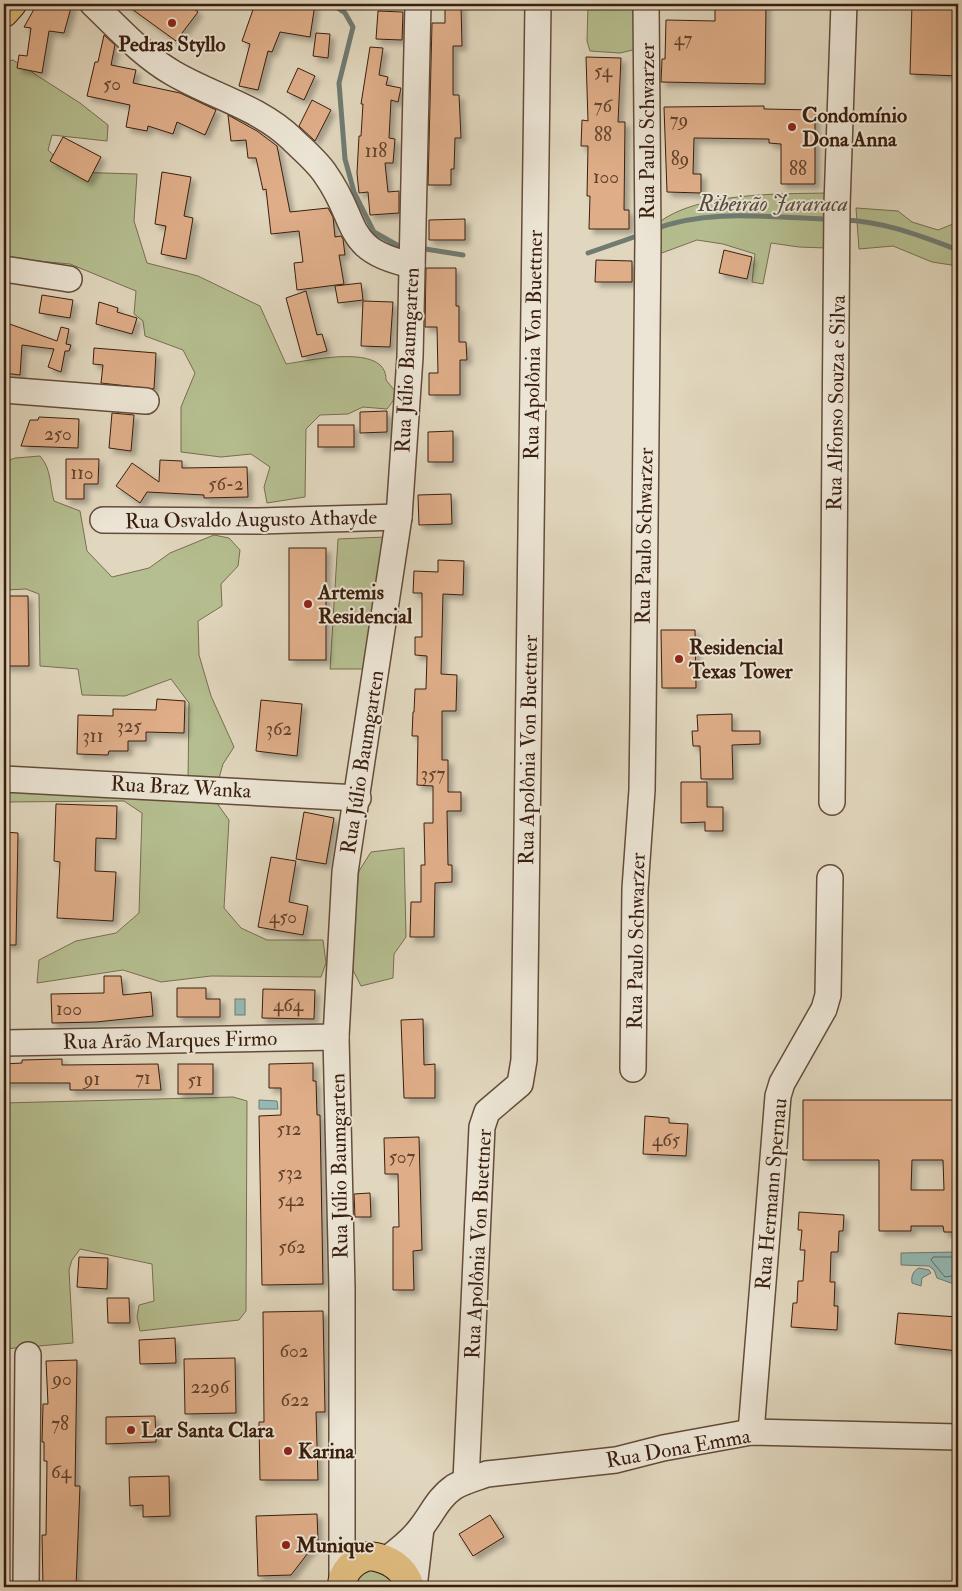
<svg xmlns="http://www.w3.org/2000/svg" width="962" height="1591" viewBox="0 0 962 1591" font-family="'IM FELL Double Pica',serif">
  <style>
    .green { fill: #b5be90; stroke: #786e4f }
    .water { fill: #94b9b4; stroke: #707b72 }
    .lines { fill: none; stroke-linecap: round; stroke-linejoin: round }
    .shore { stroke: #676c61; stroke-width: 1 }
    .stream { stroke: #707b72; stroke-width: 5 }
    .building { fill: #dfae89; stroke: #3a1e0e; fill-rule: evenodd; filter: url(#shadow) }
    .minor-casing { stroke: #644c3a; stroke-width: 28 }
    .major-casing { stroke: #3a1e0e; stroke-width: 30 }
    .minor { stroke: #ece5d5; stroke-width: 25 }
    .major { stroke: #e0bc7f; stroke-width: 28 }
    .poi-dot { fill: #8f2418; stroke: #ece5d5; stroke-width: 2 }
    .labels { text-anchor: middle; stroke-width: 4; stroke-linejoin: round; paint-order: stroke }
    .number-label { font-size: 19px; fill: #63422d }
    .poi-label { font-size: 21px; font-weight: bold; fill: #3a1e0e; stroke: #ece5d5; text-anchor: start }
    .street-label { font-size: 21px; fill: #3a1e0e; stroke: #ece5d5 }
    .water-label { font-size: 22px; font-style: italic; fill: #554c40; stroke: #ece5d5 }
  </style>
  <defs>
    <filter id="shadow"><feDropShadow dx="4.5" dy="4.5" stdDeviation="2.5" flood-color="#0004"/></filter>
  </defs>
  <rect width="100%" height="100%" fill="#e1d7be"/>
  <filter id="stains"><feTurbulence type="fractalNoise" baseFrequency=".004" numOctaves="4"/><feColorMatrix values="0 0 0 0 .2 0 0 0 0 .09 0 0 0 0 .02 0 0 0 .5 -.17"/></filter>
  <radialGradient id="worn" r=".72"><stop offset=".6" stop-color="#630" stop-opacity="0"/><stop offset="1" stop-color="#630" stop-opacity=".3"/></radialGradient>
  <g class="green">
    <path d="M588,4H636L637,49L620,53L590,51L587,41Z"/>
    <path d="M13,60L80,103L108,125L107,141L52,135L48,150L71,172L137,174L134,221L147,263L198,276L260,306L286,364C307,361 387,342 386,380L395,391L393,401L387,409L363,407L348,414L320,415L306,429L305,497L267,503L264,487L270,467L251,454L221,457L181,452V407L195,373L183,350L145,336L143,321L134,314L136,291L70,264L4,258V177L7,172L9,149L4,143V62Z"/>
    <path d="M828,193L826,248L799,247L771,243L763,284L752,282L755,254L723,244L697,240L659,254L658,223C698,192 779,194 828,193Z"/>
    <path d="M856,208L898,211L912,222L938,230L958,222V266L932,262L893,246L859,249Z"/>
    <path d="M40,456C52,470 49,483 54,501L80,511L87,551L112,577L149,568L170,553L214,535L229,538L240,550L238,566L221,584L222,606L198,621L199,655L211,696L234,747L223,764L217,785L188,781L189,703L171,679L125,696L82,695L78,669L40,666L39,594L26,589L6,590L8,507L4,503V477L7,461L15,458Z"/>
    <path d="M386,537L366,669H330L338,539Z"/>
    <path d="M4,790L214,799L229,820L224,908L241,928L267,940H323L326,963L321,977L211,976L161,982L123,970L37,983L39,960L76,941L116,933L139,913L142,813L124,801L4,802Z"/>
    <path d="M404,848L406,937L394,954L393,978L361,986L352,968L354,912L359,871L371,852Z"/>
    <path d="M233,1097L247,1101L246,1311L239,1320L140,1331L137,1317L139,1305L154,1301L152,1264L80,1249L72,1260L69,1270L73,1343L4,1349V1103Z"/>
    <path d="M363,1568L385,1570L401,1587H349Z"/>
  </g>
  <g class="water">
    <rect x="235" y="999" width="10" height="16"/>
    <path d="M259,1100L277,1101L278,1109H259Z"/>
    <path d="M958,1252V1279L951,1283L937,1278L934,1270L929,1266L901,1265V1253Z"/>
    <path d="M919,1268L929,1270L931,1273L922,1278L921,1286L912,1283C911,1276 913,1271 919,1268Z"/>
  </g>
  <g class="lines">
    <path class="shore" d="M958,1257H933L931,1260L945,1277L958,1275"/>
    <g class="stream">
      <path d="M332,4L345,13L353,27L339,83L345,159L354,192L374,232L397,245L405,246"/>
      <path d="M843,220C883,221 921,236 958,250"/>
      <path d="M655,229C710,208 772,218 830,219"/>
      <path d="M419,248L463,255"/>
      <path d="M588,253L640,235"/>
    </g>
  </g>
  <g class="building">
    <path d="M37,4H72L64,33L49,31L42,73L17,68L19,55L27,56L31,28L24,27Z"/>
    <path d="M125,4H188L198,12L176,41Z"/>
    <path d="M255,4H315L310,37L280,32L272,52L268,51L258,90L239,86L250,44L242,41Z"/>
    <path d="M445,4H461L462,46H453V95H459L461,138H455L454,169H451V185H428L432,23H445Z"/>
    <path d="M715,4H766L765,84L661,82L662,59H665L666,20L715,21Z"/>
    <path d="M912,4H958V76L910,74Z"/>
    <path d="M378,11L403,12L402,40L376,39Z"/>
    <path d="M316,33L330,34L328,58L313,56Z"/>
    <path d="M104,35L115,45L111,65L136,70L133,83L180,93L216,110L205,135L177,122L173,134L148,126L147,131L126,127L130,105L87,96L95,62H98Z"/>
    <path d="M370,47L383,48L379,75L388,77L386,85L401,88L398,102L391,100L389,138L395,139L393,163H385L388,192L399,191V213L370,215L368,192L359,193L357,173L359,136H361L363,104H361Z"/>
    <path d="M586,57L621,58L618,122H625L624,210H629V229H589L590,196H587L588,146H581L582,120L588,121Z"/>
    <path d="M298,68L315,76L304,100L287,92Z"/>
    <path d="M312,100L331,110L315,141L299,126Z"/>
    <path d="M764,106V109L815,110V184H781V144L769,143V139L694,138L693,174H701V193L667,192L664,107Z"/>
    <path d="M228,115L257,131L277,146L290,212L328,208L333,217L335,237L341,236L343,239L345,255H339L344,284L297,290L294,263L303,262L299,231L271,234L266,189L263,190L256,158H248L246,140L231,141Z"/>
    <path d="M63,137L101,157L88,182L50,161Z"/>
    <path d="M162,172L191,177L184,216L193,218L186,259L161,254L166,226L155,224Z"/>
    <path d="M465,219V240H429V220Z"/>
    <path d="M724,250L752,257L747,279L719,273Z"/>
    <path d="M596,260L632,261V282H595Z"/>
    <path d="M426,268H456V306H459V342H466L467,360H460V395H429V373H438L437,327H425Z"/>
    <path d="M361,283L363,300L338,303L335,286Z"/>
    <path d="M306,291L317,335L322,334L327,351L302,357L286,298Z"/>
    <path d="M42,295L73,300L70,318L39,313Z"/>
    <path d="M363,301L393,302L390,347L361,346Z"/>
    <path d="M99,302L118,308L117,312L137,318L132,334L96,324Z"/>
    <path d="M4,322L57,341L61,327L69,329L66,344L71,345L69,351H65L61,372L48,367L54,349L22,345L20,375L4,373Z"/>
    <path d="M94,348L156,353L154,389L101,383L103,365L93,364Z"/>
    <path d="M387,411V432L360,433V412Z"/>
    <path d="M112,413L134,415L131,451L109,448Z"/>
    <path d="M39,417L79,419L78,448L21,446L30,420H38Z"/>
    <rect x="318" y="425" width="36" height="22"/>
    <path d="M453,431V462H428V432Z"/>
    <path d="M66,459H99L98,484H84V499H66Z"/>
    <path d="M160,460L182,461V468L247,467L248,497L204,498V495L147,492L140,503L116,486L132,463L159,482Z"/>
    <path d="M451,494L452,524L419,525L418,495Z"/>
    <rect x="289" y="548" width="37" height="112"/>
    <path d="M438,560L464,561L463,595L443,594L441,674L457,675L456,711H442V760H448V792H461V811H447L448,865H452V882L435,883L434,937H410L411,902H421V865H425L424,823H433V786L417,785L418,736H412L413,712H414L415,689H426L427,656L415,655V637H422V593H413L414,571L438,572Z"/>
    <path d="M4,596H28L29,666H4Z"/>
    <path d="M661,630H695L696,688H662Z"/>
    <path d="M157,699L185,701L184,733L146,732V741H128V751H109L108,755L77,754L78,715L113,716V709L156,710Z"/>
    <path d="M261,700L302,704L297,756L256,751Z"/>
    <path d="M732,714V731H760V744L732,745L733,779H701L700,746H693L692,731H698L697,715Z"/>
    <path d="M681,782H707V807H723V831H705V822L681,823Z"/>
    <path d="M56,804L117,806L116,839L96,838L95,871L116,872L113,921L57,918L60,862L54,861Z"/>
    <path d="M304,812L334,818L326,864L296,859Z"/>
    <path d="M4,832L18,833L16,945H4Z"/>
    <path d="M271,857L296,861L289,902L308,906L303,935L258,927Z"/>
    <path d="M104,976H121L123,995L151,992L153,1016L96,1022L52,1023L51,994L104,993Z"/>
    <path d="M177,988H206V999H220V1017H177Z"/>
    <path d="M263,989L315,990L314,1019L262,1018Z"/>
    <path d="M423,1019L424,1065L435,1064V1098H404L401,1020Z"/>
    <path d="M62,1059V1065L158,1064L161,1090H70V1083H4V1064L22,1063V1060Z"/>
    <path d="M313,1063V1081H316L317,1115H320L323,1284L262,1285L259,1116L281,1115V1088H269V1064Z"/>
    <rect x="178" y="1064" width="35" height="30"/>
    <path d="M803,1100H958V1232H944L943,1226H911V1231H879V1160H803ZM912,1160H943L944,1190H911Z"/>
    <path d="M645,1116L669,1118V1123L688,1124L686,1156L643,1154Z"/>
    <path d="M419,1137L422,1250L413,1251L414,1290H393V1227H399L398,1174H385L384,1138Z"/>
    <path d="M370,1193L371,1217H355L354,1194Z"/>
    <path d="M799,1212L844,1215L843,1231H839L838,1252H831L830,1282H835L834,1306H838L837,1330L791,1327L793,1303H797L798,1281H803L805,1250H800L802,1230H798Z"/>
    <path d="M79,1257L108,1258L107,1289L77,1287Z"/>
    <path d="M107,1298H129L130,1323H108Z"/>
    <path d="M323,1311L325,1412H316L318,1480H260L259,1422H264L263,1312Z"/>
    <path d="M898,1313L958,1317V1351L895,1344Z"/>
    <path d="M175,1338L176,1363L140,1364L139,1340Z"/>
    <path d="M235,1358L236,1413L185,1414L184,1359Z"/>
    <path d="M77,1360L75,1486H80L76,1587H43L42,1535H46L47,1461H44V1442H42L43,1404H48L46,1361Z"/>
    <path d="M155,1416L156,1442L106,1444V1417Z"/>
    <path d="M169,1476L170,1516L143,1517V1505L130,1506L129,1477Z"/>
    <path d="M317,1514L318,1540L291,1575L258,1576L256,1516Z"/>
    <path d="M490,1515L504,1537L473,1556L459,1534Z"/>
  </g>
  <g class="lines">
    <defs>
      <g id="minor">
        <path d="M93,4C118,28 142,55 173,73C212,96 259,107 292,139C303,150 318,162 326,175C360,223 342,250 412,265"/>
        <path d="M4,269L69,279"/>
        <path d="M4,390L146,401"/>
        <path d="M103,520L259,521L399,517"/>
        <path d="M4,779L358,798"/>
        <path d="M832,802L837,205L844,4"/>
        <path d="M4,1043L336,1037"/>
        <path d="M633,1069L635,889L642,790L643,718L648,239L646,4"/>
        <path d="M751,1432L778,1096L782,1083L824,1009L828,995L830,878"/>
        <path d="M466,1481L482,1127L487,1112L520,1084L524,1060L538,4"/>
        <path d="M386,1560C398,1551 411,1541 420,1529C432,1514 438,1498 454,1487C464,1481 476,1478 487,1474L616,1460L663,1448L751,1432L958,1437"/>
        <path d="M342,1582V1288L336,1037L345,872L399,517L410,357L418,4"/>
        <path d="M26,1587L28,1355"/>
        <path d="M414,1587L421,1528"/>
      </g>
      <g id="major">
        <path d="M4,13L12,4"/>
        <path d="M342,1587C342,1571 354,1560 369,1556C388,1558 404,1567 410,1587"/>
      </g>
    </defs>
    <use href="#minor" class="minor-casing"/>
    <use href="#major" class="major-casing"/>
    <use href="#minor" class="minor"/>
    <use href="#major" class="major"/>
  </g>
  <g class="poi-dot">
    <circle cx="172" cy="23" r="5"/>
    <circle cx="792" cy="127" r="5"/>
    <circle cx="308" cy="604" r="5"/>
    <circle cx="679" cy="659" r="5"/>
    <circle cx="131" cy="1430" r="5"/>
    <circle cx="288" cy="1451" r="5"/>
    <circle cx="286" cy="1545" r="5"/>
  </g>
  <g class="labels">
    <g class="number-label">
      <text x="683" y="45">47</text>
      <text x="603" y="77">54</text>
      <text x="112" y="90">50</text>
      <text x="603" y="112">76</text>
      <text x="679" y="126">79</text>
      <text x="603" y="141">88</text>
      <text x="376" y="157">118</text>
      <text x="680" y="165">89</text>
      <text x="798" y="175">88</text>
      <text x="606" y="183">100</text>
      <text x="58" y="440">250</text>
      <text x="82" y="479">110</text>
      <text x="226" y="490">56-2</text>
      <text x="129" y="732">325</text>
      <text x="279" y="735">362</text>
      <text x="93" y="742">311</text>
      <text x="433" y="780">357</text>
      <text x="283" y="923">450</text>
      <text x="288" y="1011">464</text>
      <text x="69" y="1015">100</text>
      <text x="143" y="1084">71</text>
      <text x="92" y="1085">91</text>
      <text x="195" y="1086">51</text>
      <text x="289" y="1135">512</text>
      <text x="666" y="1146">465</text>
      <text x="402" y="1163">507</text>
      <text x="290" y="1179">532</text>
      <text x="291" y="1206">542</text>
      <text x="292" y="1253">562</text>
      <text x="294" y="1357">602</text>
      <text x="62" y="1385">90</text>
      <text x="210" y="1393">2296</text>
      <text x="295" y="1406">622</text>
      <text x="60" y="1430">78</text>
      <text x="61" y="1478">64</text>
    </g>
    <g class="poi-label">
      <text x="172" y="51" text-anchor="middle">Pedras Styllo</text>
      <text x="802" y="122">Condomínio<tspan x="802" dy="24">Dona Anna</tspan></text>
      <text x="318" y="599">Artemis<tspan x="318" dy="24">Residencial</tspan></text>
      <text x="689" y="654">Residencial<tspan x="689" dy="24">Texas Tower</tspan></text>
      <text x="141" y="1437">Lar Santa Clara</text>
      <text x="298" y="1458">Karina</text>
      <text x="296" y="1552">Munique</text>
    </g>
    <g class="street-label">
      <text transform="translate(647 131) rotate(-90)" y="7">Rua Paulo Schwarzer</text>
      <text transform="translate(533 345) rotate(-89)" y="7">Rua Apolônia Von Buettner</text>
      <text transform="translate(407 360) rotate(-87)" y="7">Rua Júlio Baumgarten</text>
      <text transform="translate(836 403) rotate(-89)" y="7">Rua Alfonso Souza e Silva</text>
      <text transform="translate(251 519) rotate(-1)" y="7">Rua Osvaldo Augusto Athayde</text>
      <text transform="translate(644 536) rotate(-89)" y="7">Rua Paulo Schwarzer</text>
      <text transform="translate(528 750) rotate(-89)" y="7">Rua Apolônia Von Buettner</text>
      <text transform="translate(362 762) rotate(-81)" y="7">Rua Júlio Baumgarten</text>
      <text transform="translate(181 787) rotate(3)" y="7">Rua Braz Wanka</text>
      <text transform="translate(636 941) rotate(-89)" y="7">Rua Paulo Schwarzer</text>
      <text transform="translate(170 1040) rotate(-1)" y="7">Rua Arão Marques Firmo</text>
      <text transform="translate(339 1166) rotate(-91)" y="7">Rua Júlio Baumgarten</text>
      <text transform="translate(771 1194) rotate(-85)" y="7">Rua Hermann Spernau</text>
      <text transform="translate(478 1244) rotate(-87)" y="7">Rua Apolônia Von Buettner</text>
      <text transform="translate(678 1448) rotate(-10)" y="7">Rua Dona Emma</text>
    </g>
    <g class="water-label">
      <text x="773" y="211">Ribeirão Jararaca</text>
    </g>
  </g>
  <rect width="962" height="1591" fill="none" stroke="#e1d7be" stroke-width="20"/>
  <rect x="5" y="5" width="952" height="1581" fill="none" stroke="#3a1e0e" stroke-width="2.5"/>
  <rect x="10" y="10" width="942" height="1571" fill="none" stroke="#3a1e0e"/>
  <rect width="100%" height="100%" filter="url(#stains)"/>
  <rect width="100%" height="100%" fill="url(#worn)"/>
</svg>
